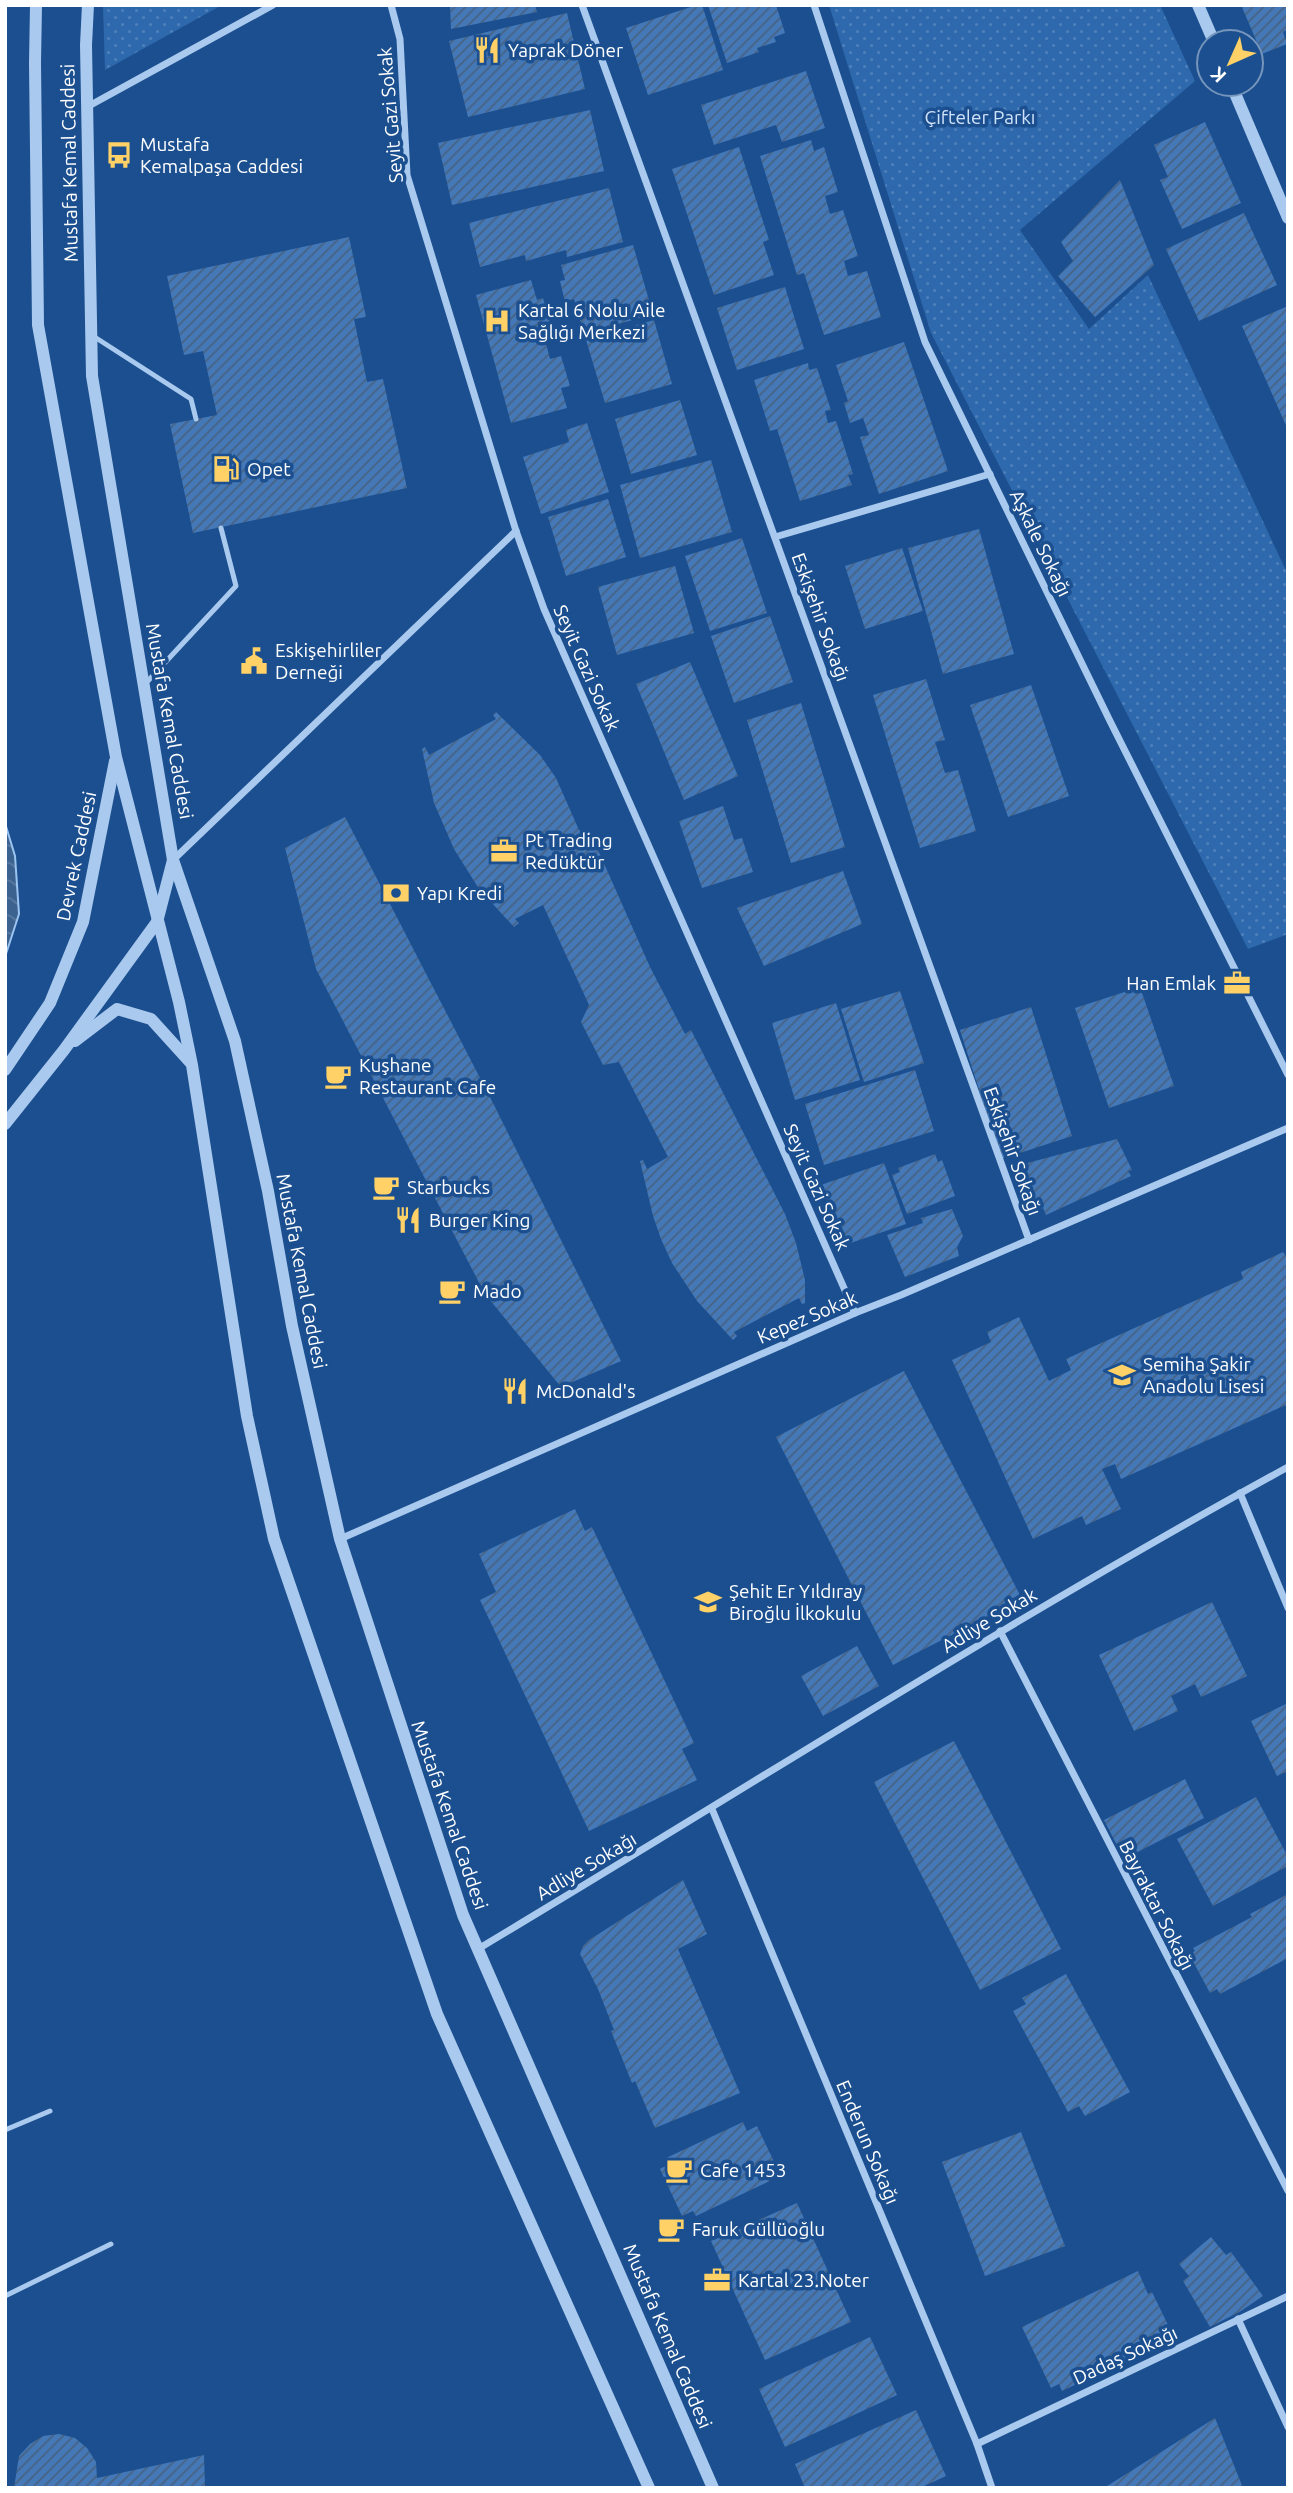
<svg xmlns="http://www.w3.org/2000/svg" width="1293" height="2493" viewBox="0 0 1293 2493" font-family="Ubuntu,sans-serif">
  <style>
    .grass { fill: url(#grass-dots) }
    .water { fill: url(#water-waves); stroke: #9cc4f0; stroke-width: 2 }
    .building { fill: url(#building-hatch) }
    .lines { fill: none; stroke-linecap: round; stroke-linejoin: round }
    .service { stroke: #a9c9ee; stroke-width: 5 }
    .minor { stroke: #a9c9ee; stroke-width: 7 }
    .tertiary { stroke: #a9c9ee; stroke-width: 12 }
    .labels { text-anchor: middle; stroke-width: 7; stroke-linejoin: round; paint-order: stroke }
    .poi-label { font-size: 19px; fill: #fff; stroke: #1b4f8f; text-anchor: start }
    .street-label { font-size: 19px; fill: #fff; stroke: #1b4f8f }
    .park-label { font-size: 19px; fill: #cfe3fa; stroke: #1b4f8f }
  </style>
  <defs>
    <pattern id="grass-dots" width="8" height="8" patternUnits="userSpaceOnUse" patternTransform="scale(1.75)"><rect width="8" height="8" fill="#2e69ad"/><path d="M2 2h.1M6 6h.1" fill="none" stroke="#4d80b9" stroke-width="1.8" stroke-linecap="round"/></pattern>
    <pattern id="water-waves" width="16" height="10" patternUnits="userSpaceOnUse" patternTransform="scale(1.75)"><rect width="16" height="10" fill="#3c6290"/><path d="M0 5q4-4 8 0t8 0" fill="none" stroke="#597aa1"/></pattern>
    <pattern id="building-hatch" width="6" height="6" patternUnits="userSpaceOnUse" patternTransform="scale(1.75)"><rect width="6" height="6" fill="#4478b7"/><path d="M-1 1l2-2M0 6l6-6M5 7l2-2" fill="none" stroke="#486282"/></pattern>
  </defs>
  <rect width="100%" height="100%" fill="#1b4f8f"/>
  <g class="grass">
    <path d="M103,5H222L105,70Z"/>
    <path d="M829,5H1160L1195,81L1020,230L1089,329L1148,275L1288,575V934L1248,949L931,333Z"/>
  </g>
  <path class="water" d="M5,823L15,856L19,914L5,957Z"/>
  <g class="building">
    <path d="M450,5H535L537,12L451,29Z"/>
    <path d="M697,5H702L723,70L648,95L626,28Z"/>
    <path d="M708,5H776L785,33L774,37L776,42L757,48L759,52L727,63Z"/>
    <path d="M1241,5H1288V29L1283,32L1287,44L1262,54Z"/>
    <path d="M567,13L585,89L468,117L449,41Z"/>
    <path d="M806,71L825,128L782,142L776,125L714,145L701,105Z"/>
    <path d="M590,110L604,171L452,205L438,143Z"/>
    <path d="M1205,122L1241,203L1182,229L1160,180L1168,177L1154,145Z"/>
    <path d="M811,140L814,151L824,147L838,192L825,196L830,214L843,210L858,256L844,261L848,276L867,271L881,317L824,335L804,273L797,275L760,156Z"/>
    <path d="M739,147L769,240L763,242L774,275L714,295L672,169Z"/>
    <path d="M1120,180L1154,265L1095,317L1058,276L1073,261L1061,242Z"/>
    <path d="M609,188L623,242L567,257L566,250L526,261L525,255L480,267L469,223Z"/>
    <path d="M1244,213L1277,285L1199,321L1166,249Z"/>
    <path d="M349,237L366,317L354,319L367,382L383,379L407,488L193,533L170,424L217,415L203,351L184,355L167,276Z"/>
    <path d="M633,245L653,314L584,334L574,299L565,302L560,281L565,280L561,265Z"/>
    <path d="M531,280L537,300L543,298L552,329L543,332L550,359L561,356L570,386L561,388L567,408L511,423L476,295Z"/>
    <path d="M785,287L804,349L737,370L717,308Z"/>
    <path d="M1288,306V430L1242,326Z"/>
    <path d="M654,320L672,384L605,403L586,340Z"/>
    <path d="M904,342L948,471L879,494L860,437L869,435L863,418L850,423L844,403L848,401L836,365Z"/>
    <path d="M808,363L809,370L817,368L831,410L825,411L828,423L836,421L853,474L848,475L852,485L800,501L777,429L770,431L754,380Z"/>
    <path d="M680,400L697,455L631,474L615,419Z"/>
    <path d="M587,423L609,492L541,514L523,457L569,442L566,430Z"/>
    <path d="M711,460L732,532L640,558L620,485Z"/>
    <path d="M608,499L626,557L566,576L548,517Z"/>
    <path d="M979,529L1014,654L943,674L908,548Z"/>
    <path d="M742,538L767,613L710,631L685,556Z"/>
    <path d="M902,548L923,611L865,629L845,566Z"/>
    <path d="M675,566L694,633L617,655L598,587Z"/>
    <path d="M770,616L793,682L734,703L711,636Z"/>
    <path d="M690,662L738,776L684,800L636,684Z"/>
    <path d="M926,679L945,740L935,742L945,773L958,770L976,831L920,848L873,695Z"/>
    <path d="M1031,685L1069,796L1008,817L970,705Z"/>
    <path d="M801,703L845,847L791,863L747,720Z"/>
    <path d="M496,712L540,755L556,778L579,830L590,832L650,967L685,1034L691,1030L785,1214L796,1243L805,1280V1303L802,1304L799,1298L734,1332L737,1336L733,1340L697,1301L672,1263L661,1239L653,1216L640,1161L643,1160L647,1169L668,1157L619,1062L603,1065L581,1022L589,1005L543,905L515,919L519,923L514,927L479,889L454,849L434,803L422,749L425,747L429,755L496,719L493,715Z"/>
    <path d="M723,806L734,840L742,838L753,872L702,888L679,821Z"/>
    <path d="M345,817L494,1105L621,1361L561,1387L485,1294L316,969L285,848Z"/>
    <path d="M843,871L862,924L764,966L737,908Z"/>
    <path d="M1140,987L1174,1086L1109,1108L1075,1008Z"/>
    <path d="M900,991L924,1063L864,1082L841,1009Z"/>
    <path d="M836,1003L860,1080L795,1100L772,1023Z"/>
    <path d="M1031,1007L1072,1136L1001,1159L960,1030Z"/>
    <path d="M915,1070L934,1131L824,1165L805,1104Z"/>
    <path d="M1117,1139L1132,1170L1128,1171L1131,1176L1046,1215L1043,1208L1036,1210L1020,1165Z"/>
    <path d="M935,1154L938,1162L942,1160L955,1196L907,1214L892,1175L900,1172L898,1168Z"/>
    <path d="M884,1163L906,1224L842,1246L821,1185Z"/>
    <path d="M952,1209L963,1236L957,1247L959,1256L905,1277L887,1235L923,1223L921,1218Z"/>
    <path d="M1283,1252L1288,1259V1404L1121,1479L1115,1464L1102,1469L1121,1509L1086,1525L1082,1516L1033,1539L952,1360L991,1342L987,1332L1019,1317L1049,1381L1071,1370L1066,1359L1243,1279L1241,1272Z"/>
    <path d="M904,1371L1022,1599L893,1665L776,1437Z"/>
    <path d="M575,1509L585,1531L592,1527L694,1743L682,1749L697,1780L589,1831L480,1600L496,1592L479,1554Z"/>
    <path d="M1212,1602L1247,1676L1201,1697L1195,1684L1171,1696L1178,1711L1134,1731L1099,1655Z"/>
    <path d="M857,1646L879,1686L823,1716L801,1676Z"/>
    <path d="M1288,1703V1771L1277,1776L1251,1721Z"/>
    <path d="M954,1741L1061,1949L980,1990L874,1782Z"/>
    <path d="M1185,1779L1204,1818L1124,1859L1104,1820Z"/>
    <path d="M1256,1797L1288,1857V1866L1213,1906L1177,1839Z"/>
    <path d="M683,1880L707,1934L678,1949L740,2093L655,2128L635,2081L632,2083L611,2031L614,2030L598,1989L580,1954L583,1946L589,1940Z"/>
    <path d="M1288,1894V1958L1220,1994L1217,1989L1210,1993L1189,1954L1195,1951L1193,1948L1252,1917L1250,1914Z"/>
    <path d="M1066,1974L1130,2092L1085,2116L1079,2106L1068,2112L1013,2011L1026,2004L1022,1998Z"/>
    <path d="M743,2122L747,2131L757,2126L778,2170L767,2176L770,2181L696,2216L693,2211L682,2216L660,2169L669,2164L666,2158Z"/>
    <path d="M1021,2132L1065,2246L985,2276L942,2162Z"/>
    <path d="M797,2203L851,2322L765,2360L711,2241Z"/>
    <path d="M1211,2237L1226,2255L1231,2252L1263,2296L1241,2311L1210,2327L1183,2281L1189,2276L1179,2264Z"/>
    <path d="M1138,2271L1148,2294L1152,2292L1171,2331L1161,2336L1164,2343L1062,2391L1059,2384L1051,2388L1022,2327Z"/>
    <path d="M870,2337L897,2395L785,2447L759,2389Z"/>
    <path d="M916,2410L946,2476L920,2488H805L795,2464Z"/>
    <path d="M1215,2418L1243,2488H1104Z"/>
    <path d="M59,2434L75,2438L87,2448L96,2462L97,2478L204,2455L205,2488H14L19,2456L30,2444L43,2436Z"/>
  </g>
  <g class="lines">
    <g class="service">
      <path d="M93,336L191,399L196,419"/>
      <path d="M146,683L236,586L221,528"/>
      <path d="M5,2130L50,2111"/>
      <path d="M5,2296L111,2244"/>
    </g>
    <g class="minor">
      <path d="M391,5L400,39L407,175L516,531L544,609L855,1313"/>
      <path d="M582,5L1029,1240"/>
      <path d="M814,5L925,342L1110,721L1288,1075"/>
      <path d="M87,107L273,5"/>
      <path d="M775,537L990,474"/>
      <path d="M173,860L516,531"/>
      <path d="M1240,1493L1288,1608"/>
      <path d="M340,1539L855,1313L901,1295L1288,1128"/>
      <path d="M1000,1631L1288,2191"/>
      <path d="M712,1809L977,2444L992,2488"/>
      <path d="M478,1949C747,1788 1012,1618 1288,1467"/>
      <path d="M1238,2319L1288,2427"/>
      <path d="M977,2444L1288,2296"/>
    </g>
    <g class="tertiary">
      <path d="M36,5L35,63L38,325L116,757L179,1002L192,1065L247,1416L274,1539L437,2014L649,2488"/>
      <path d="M88,5L86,45L92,376L173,860L235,1041L268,1191L292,1326L340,1539L463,1915L713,2488"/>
      <path d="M1198,5L1214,42"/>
      <path d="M1231,84L1288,218"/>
      <path d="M75,1041L117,1009L151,1019L190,1062"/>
      <path d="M5,1070L50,1003L83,922L115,761"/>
      <path d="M5,1124L64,1050L157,922L173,860"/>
    </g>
  </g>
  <defs>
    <symbol id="restaurant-bare" viewBox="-9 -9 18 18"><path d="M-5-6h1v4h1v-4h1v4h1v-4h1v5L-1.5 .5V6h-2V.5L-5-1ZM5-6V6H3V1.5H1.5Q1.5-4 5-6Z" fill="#ffd166" stroke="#1b4f8f" stroke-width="2.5" paint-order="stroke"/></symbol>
    <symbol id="bus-bare" viewBox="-9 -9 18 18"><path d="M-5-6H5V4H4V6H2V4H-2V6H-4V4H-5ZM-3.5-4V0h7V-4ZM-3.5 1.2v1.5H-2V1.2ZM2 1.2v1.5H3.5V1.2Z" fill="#ffd166" stroke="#1b4f8f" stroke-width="2.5" paint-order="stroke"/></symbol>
    <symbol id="hospital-bare" viewBox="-9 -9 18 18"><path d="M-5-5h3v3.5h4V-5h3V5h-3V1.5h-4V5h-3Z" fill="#ffd166" stroke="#1b4f8f" stroke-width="2.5" paint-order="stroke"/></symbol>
    <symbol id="fuel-bare" viewBox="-9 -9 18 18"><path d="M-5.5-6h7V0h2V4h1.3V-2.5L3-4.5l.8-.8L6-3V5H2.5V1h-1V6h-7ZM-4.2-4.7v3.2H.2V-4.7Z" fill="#ffd166" stroke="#1b4f8f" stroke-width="2.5" paint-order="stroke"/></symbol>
    <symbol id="civic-bare" viewBox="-9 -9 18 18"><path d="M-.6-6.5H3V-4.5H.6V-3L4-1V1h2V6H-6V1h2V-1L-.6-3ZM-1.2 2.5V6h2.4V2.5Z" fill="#ffd166" stroke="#1b4f8f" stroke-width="2.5" paint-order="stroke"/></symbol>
    <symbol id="office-bare" viewBox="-9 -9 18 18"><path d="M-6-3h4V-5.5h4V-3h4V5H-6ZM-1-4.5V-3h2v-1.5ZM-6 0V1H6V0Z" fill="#ffd166" stroke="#1b4f8f" stroke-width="2.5" paint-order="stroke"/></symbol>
    <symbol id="bank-bare" viewBox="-9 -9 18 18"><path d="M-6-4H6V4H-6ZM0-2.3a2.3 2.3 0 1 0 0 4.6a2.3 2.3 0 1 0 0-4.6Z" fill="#ffd166" stroke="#1b4f8f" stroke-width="2.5" paint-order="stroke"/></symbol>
    <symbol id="cafe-bare" viewBox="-9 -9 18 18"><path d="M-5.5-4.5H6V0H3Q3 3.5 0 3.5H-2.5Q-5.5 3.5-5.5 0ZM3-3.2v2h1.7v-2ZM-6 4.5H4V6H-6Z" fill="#ffd166" stroke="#1b4f8f" stroke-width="2.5" paint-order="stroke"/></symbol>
    <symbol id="school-bare" viewBox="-9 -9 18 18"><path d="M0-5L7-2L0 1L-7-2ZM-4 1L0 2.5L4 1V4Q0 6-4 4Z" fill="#ffd166" stroke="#1b4f8f" stroke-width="2.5" paint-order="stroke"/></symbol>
  </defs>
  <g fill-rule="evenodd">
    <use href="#restaurant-bare" x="468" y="31" width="38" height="38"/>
    <use href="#bus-bare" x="100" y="136" width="38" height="38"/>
    <use href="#hospital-bare" x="478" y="302" width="38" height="38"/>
    <use href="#fuel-bare" x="207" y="450" width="38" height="38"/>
    <use href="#civic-bare" x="235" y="642" width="38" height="38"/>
    <use href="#office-bare" x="485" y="832" width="38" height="38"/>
    <use href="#bank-bare" x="377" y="874" width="38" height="38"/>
    <use href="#office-bare" x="1218" y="964" width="38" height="38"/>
    <use href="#cafe-bare" x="319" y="1057" width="38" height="38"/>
    <use href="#cafe-bare" x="367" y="1168" width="38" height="38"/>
    <use href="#restaurant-bare" x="389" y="1201" width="38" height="38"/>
    <use href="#cafe-bare" x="433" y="1272" width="38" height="38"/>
    <use href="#school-bare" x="1103" y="1356" width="38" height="38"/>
    <use href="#restaurant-bare" x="496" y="1372" width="38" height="38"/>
    <use href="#school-bare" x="689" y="1583" width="38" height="38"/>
    <use href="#cafe-bare" x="660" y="2151" width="38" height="38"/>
    <use href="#cafe-bare" x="652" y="2210" width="38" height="38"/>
    <use href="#office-bare" x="698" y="2261" width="38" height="38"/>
  </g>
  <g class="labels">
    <g class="poi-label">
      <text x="508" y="57">Yaprak Döner</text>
      <text x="140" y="151">Mustafa<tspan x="140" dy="22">Kemalpaşa Caddesi</tspan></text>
      <text x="518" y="317">Kartal 6 Nolu Aile<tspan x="518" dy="22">Sağlığı Merkezi</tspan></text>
      <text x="247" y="476">Opet</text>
      <text x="275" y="657">Eskişehirliler<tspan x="275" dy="22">Derneği</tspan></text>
      <text x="525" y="847">Pt Trading<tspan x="525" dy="22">Redüktür</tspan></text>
      <text x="417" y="900">Yapı Kredi</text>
      <text x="1216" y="990" text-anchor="end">Han Emlak</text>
      <text x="359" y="1072">Kuşhane<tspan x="359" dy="22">Restaurant Cafe</tspan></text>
      <text x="407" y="1194">Starbucks</text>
      <text x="429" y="1227">Burger King</text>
      <text x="473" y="1298">Mado</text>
      <text x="1143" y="1371">Semiha Şakir<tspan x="1143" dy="22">Anadolu Lisesi</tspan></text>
      <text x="536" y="1398">McDonald's</text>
      <text x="729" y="1598">Şehit Er Yıldıray<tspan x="729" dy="22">Biroğlu İlkokulu</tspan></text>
      <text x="700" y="2177">Cafe 1453</text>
      <text x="692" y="2236">Faruk Güllüoğlu</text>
      <text x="738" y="2287">Kartal 23.Noter</text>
    </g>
    <g class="street-label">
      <text transform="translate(390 115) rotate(-95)" y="7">Seyit Gazi Sokak</text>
      <text transform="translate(69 163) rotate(-91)" y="7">Mustafa Kemal Caddesi</text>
      <text transform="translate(1041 543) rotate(64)" y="7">Aşkale Sokağı</text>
      <text transform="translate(821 617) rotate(70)" y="7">Eskişehir Sokağı</text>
      <text transform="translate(587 668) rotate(66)" y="7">Seyit Gazi Sokak</text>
      <text transform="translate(170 721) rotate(80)" y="7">Mustafa Kemal Caddesi</text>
      <text transform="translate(76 856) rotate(-78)" y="7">Devrek Caddesi</text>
      <text transform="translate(1013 1151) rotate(70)" y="7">Eskişehir Sokağı</text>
      <text transform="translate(817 1187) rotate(66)" y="7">Seyit Gazi Sokak</text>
      <text transform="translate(302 1271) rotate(79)" y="7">Mustafa Kemal Caddesi</text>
      <text transform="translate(807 1317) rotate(-23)" y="7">Kepez Sokak</text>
      <text transform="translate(989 1620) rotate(-31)" y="7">Adliye Sokak</text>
      <text transform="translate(450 1815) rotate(71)" y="7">Mustafa Kemal Caddesi</text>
      <text transform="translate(586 1866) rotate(-31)" y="7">Adliye Sokağı</text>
      <text transform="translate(1157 1905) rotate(63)" y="7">Bayraktar Sokağı</text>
      <text transform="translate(868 2142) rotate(67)" y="7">Enderun Sokağı</text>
      <text transform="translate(668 2336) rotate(67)" y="7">Mustafa Kemal Caddesi</text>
      <text transform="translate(1125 2355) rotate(-25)" y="7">Dadaş Sokağı</text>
    </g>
    <g class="park-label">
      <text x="980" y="124">Çifteler Parkı</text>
    </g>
  </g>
  <rect width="1293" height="2493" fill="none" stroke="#ffffff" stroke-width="14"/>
  <g transform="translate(1230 63) rotate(225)"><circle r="33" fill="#1b4f8f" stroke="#7695bc" stroke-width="2"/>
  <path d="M0-5L12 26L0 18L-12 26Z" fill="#ffd166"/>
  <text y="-10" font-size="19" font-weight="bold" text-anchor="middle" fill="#ffffff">K</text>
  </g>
</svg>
